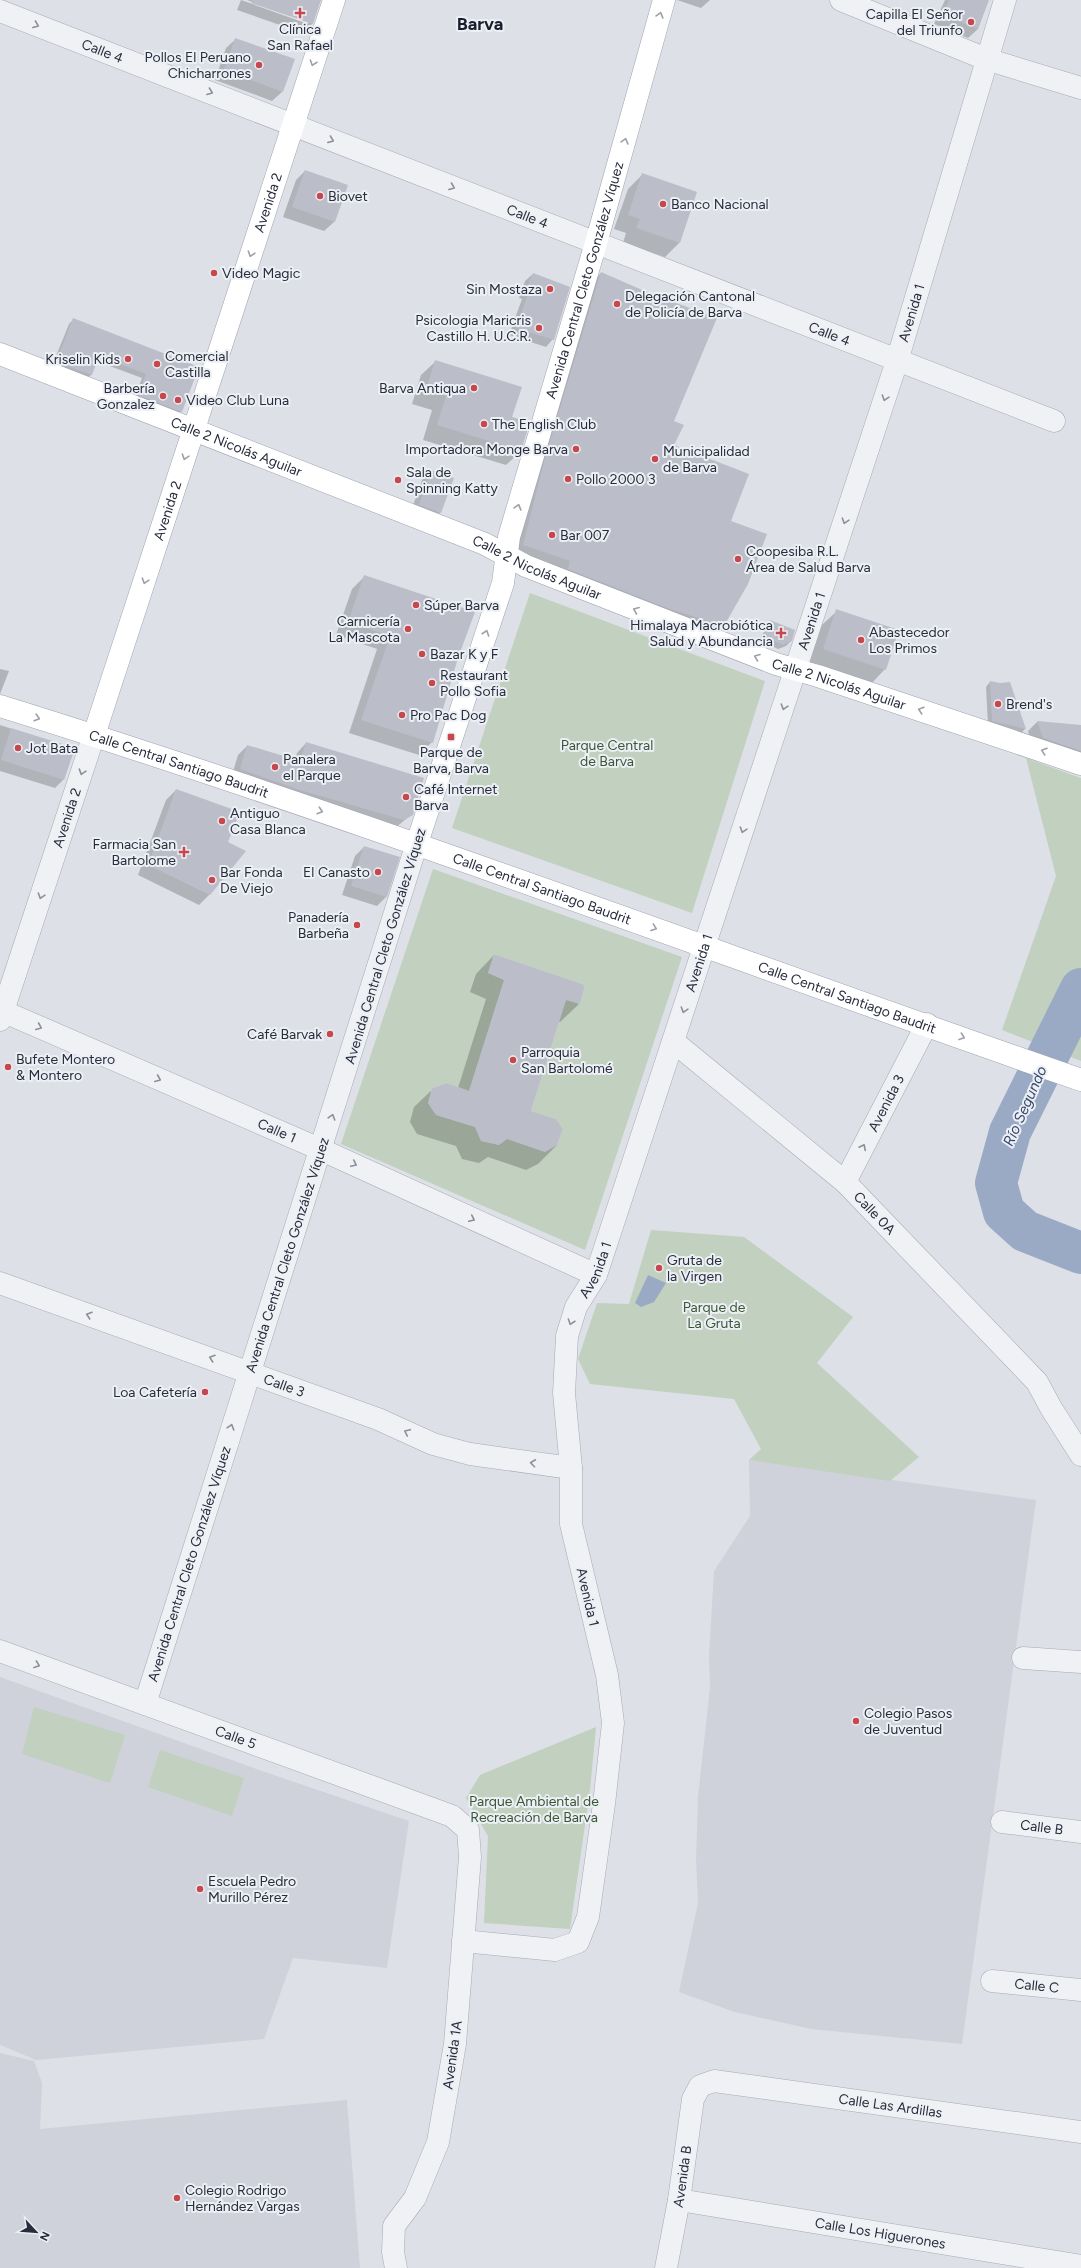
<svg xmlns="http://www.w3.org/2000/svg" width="1081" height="2268" viewBox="0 0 1081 2268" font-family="Figtree,sans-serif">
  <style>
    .built { fill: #cfd2db }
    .green { fill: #c1d0bf; fill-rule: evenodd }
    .water { fill: #9aaac5 }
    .shadow { fill: #0003 }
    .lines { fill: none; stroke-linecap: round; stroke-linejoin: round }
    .river { stroke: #9aaac5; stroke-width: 42 }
    .building { fill: #bbbec8 }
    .minor-casing { stroke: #a6aab3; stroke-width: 23 }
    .major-casing { stroke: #9da3b1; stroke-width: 23 }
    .minor { stroke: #eff1f5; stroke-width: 22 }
    .major { stroke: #fff; stroke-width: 22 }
    .oneway { stroke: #9ea0a7 }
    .oneway2 { stroke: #8b8f98 }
    .poi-dot { fill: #c6474d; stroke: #eceff4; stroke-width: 1.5 }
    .labels { text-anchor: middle; stroke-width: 4; stroke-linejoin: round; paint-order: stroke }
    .poi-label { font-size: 14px; fill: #272d3c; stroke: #eceff4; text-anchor: start }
    .street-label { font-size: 14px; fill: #272d3c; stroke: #eceff4 }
    .park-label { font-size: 14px; fill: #385736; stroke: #eceff4 }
    .water-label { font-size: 15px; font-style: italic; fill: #34486d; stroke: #eceff4 }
    .district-label { font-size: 18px; font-weight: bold; fill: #1a1e2c; stroke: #eceff4 }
  </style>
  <rect width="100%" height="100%" fill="#dde0e6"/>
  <g class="built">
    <path d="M749,1460L1036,1500L962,2044L811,2029L735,2012L679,1992L698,1903L696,1860L698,1797L710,1687L709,1655L714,1571L750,1516Z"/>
    <path d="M0,1677L262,1771L409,1821L387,1968L293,1958L264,2039L36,2060L0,2045Z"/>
    <path d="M0,2053L34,2061L42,2083L40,2129L347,2100L360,2268H0Z"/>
  </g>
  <g class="green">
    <path d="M530,593L765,681L692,913L452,828Z"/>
    <path d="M1026,758L1081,778V1061L1002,1030L1056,876Z"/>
    <path d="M433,869L682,957L585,1250L341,1144ZM494,954L585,985L580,1004L566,1000L531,1111L556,1119L563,1129L557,1145L545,1152L507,1139L499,1145L481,1141L475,1127L436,1115L428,1103L432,1088L447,1083L469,1091L504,980L488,973Z"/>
    <path d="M651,1230L744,1237L853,1317L817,1363L919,1457L890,1481L749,1460L761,1449L734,1399L590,1384L578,1359L597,1303L629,1304Z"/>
    <path d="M34,1707L125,1735L110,1783L22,1754Z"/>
    <path d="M596,1727L590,1790L570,1929L484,1923L488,1836L466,1798L480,1775Z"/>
    <path d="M160,1750L244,1778L232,1816L148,1787Z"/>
  </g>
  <path class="water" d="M648,1275L666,1283L654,1302L641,1307L635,1303Z"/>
  <g class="shadow">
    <path d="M241,0L308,24V22L247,0H320L312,24L303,33L237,10Z"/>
    <path d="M677,0H710L701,8Z"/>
    <path d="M945,0H988L978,29L968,38L934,24Z"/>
    <path d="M236,39L282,92L272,101L215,80L226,48Z"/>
    <path d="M305,171L347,186L334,222L324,231L283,217L296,180Z"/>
    <path d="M642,175L679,243L665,257L623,243L626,233L614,229L628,189Z"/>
    <path d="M601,273L672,421L673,446L729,522L723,626L707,642L507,561L585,289Z"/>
    <path d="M533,274L553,339L546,347L509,335L522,299L519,298L525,281Z"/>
    <path d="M73,320L198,368L181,411L177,416L134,399L142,378L96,361L91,375L86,379L52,366L69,324Z"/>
    <path d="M436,361L511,418L521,451L506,465L423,440L432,410L412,404L421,375Z"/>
    <path d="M431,471L452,478L440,513L431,522L410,514L422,480Z"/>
    <path d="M365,576L457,658L432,742L419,755L349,733L377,649L336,635L352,589Z"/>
    <path d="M837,611L885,669L871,684L809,663L822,625Z"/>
    <path d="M771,621L791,641L786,646L778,649L759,640Z"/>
    <path d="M0,669L9,671L0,694Z"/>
    <path d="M990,682L1000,684L1009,683L1025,729L1021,733L988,725L986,687Z"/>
    <path d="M1037,722L1081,726V765L1033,747L1028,731Z"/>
    <path d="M0,725L73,749L64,779L55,788L0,771Z"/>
    <path d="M306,743L412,814L394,829L231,778L238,755L247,746L295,760L297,753Z"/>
    <path d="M176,790L226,843L210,894L199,905L138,875L166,800Z"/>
    <path d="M364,847L386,897L377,906L342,895L355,856Z"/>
    <path d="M494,955L579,1004L560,1022H558L530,1112L557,1145L538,1164L526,1170L488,1157L479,1163L462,1159L456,1146L417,1134L410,1122L414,1107L433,1089L458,1088L486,999L470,992L476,974Z"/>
  </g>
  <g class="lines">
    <path class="river" d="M1081,989L1010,1132L996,1183L1004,1212L1025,1231L1081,1253"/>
  </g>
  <g class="building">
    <path d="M252,0H321L313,24L251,3Z"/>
    <path d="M949,0H989L978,29L943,15Z"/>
    <path d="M235,38L295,59L283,92L224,70Z"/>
    <path d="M305,170L348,185L335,222L292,207Z"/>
    <path d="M642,173L697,192L680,243L636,228L640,219L628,215Z"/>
    <path d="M601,272L649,293L717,318L674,421L684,425L674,445L749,474L731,521L767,534L748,584L724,626L667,608L568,569L570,561L523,545L545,458Z"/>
    <path d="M533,273L570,287L554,340L516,328L529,291L526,290Z"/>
    <path d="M73,318L199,367L182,412L138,395L146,374L99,356L92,375L56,362Z"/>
    <path d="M435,360L522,387L512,417L530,422L521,451L437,425L446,396L426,390Z"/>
    <path d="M431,470L454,478L441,513L419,505Z"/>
    <path d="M364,575L475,612L458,658L433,743L361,720L390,636L348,622Z"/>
    <path d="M836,609L899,630L886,670L823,649Z"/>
    <path d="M770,620L795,630L792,641L783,645L763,636Z"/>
    <path d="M990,681L1000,683L1010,682L1026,729L992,721Z"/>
    <path d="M1037,721L1081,725V751L1043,738Z"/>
    <path d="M11,728L75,748L64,780L1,760Z"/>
    <path d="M306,742L424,778L413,815L404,820L300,790L240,769L247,745L300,761Z"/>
    <path d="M176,789L240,812L228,842L246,851L210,895L148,865Z"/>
    <path d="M364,846L400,857L387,897L351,886Z"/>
    <path d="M494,954L585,985L580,1004L566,1000L531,1111L556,1119L563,1129L557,1145L545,1152L507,1139L499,1145L481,1141L475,1127L436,1115L428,1103L432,1088L447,1083L469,1091L504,980L488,973Z"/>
  </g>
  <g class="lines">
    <defs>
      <g id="minor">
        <path d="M841,0L986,59L1081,88"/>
        <path id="s1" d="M0,11L1054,421"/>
        <path id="s2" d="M0,1010L322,1150L596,1275"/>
        <path id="s3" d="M0,1020L94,735"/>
        <path id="s4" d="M674,1042L845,1182L1037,1382L1051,1408L1081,1455"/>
        <path id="s5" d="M845,1182L927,1024"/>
        <path id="s6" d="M0,1283L378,1419L433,1444L470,1454L571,1468"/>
        <path id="s7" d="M0,1651L452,1816L468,1830L470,1857L455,2044L438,2142L415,2198L394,2226L393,2252L396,2268"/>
        <path d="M1023,1658L1081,1662"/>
        <path id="s8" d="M145,1704C234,1417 328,1131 417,843"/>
        <path id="s9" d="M1002,1822L1081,1832"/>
        <path id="s10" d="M463,1941L555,1950L578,1942L588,1917L604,1804L613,1723L607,1675L571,1524V1468L564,1393L567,1336L576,1307L596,1275L897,361L1005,0"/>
        <path id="s11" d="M992,1981L1081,1990"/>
        <path id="s12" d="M679,2200L1081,2266"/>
        <path id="s13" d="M666,2268L679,2200L693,2099L700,2086L714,2081L1081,2132"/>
      </g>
      <g id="major">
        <path id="s14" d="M0,354L485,544L526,566L776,664L818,676L1081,764"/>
        <path id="s15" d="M0,706C364,819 721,955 1081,1080"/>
        <path id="s16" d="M94,735L334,0"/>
        <path id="s17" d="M417,843L503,583L509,537L596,243L664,0"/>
      </g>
    </defs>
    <use href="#minor" class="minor-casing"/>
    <use href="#major" class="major-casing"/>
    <use href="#minor" class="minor"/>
    <use href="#major" class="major"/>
  </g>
  <defs><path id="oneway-chevron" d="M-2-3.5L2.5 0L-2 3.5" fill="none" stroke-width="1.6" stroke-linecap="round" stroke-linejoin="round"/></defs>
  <g class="oneway">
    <use href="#oneway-chevron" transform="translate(660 15) rotate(-74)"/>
    <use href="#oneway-chevron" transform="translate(313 63) rotate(109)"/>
    <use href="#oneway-chevron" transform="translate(625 141) rotate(-74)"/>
    <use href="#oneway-chevron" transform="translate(251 254) rotate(108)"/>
    <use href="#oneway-chevron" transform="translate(185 457) rotate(108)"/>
    <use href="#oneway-chevron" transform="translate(518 507) rotate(-74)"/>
    <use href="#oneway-chevron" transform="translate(145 581) rotate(108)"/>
    <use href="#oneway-chevron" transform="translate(636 610) rotate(-158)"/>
    <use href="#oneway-chevron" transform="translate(486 633) rotate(-71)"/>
    <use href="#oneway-chevron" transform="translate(757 657) rotate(-159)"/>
    <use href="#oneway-chevron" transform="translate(921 710) rotate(-162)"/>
    <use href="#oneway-chevron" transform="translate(37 718) rotate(17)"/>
    <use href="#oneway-chevron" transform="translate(1044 751) rotate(-161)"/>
    <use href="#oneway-chevron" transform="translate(320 811) rotate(18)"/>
    <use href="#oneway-chevron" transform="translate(654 928) rotate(20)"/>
    <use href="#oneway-chevron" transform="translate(962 1037) rotate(20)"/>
  </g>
  <g class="oneway2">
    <use href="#oneway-chevron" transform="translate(36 25) rotate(21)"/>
    <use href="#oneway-chevron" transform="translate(210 92) rotate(21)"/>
    <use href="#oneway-chevron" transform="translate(331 140) rotate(21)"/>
    <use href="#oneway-chevron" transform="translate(452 187) rotate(21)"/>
    <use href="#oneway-chevron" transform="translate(885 398) rotate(108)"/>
    <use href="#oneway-chevron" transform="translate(845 521) rotate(108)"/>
    <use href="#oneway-chevron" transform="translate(784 707) rotate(108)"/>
    <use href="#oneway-chevron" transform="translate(82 772) rotate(108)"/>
    <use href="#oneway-chevron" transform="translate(743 830) rotate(108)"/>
    <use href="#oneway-chevron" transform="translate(41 896) rotate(108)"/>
    <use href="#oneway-chevron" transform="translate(684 1010) rotate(108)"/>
    <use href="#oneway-chevron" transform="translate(39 1027) rotate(23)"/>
    <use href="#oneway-chevron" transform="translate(158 1079) rotate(23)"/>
    <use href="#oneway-chevron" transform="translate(332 1117) rotate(-73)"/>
    <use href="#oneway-chevron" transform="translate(863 1147) rotate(-63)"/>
    <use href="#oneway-chevron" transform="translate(354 1164) rotate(25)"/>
    <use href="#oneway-chevron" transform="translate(472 1219) rotate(25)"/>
    <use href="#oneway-chevron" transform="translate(89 1315) rotate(-161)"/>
    <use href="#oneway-chevron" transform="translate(571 1322) rotate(109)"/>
    <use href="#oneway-chevron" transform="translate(212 1358) rotate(-161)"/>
    <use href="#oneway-chevron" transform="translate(231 1427) rotate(-73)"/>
    <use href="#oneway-chevron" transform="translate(407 1432) rotate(-155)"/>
    <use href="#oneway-chevron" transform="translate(533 1463) rotate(-173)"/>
    <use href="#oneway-chevron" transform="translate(37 1665) rotate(20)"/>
  </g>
  <g class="poi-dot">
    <path d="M298 7h4v4h4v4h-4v4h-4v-4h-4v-4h4z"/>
    <circle cx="971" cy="22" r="4"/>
    <circle cx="259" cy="65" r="4"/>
    <circle cx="320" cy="196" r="4"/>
    <circle cx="663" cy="204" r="4"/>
    <circle cx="214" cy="273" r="4"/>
    <circle cx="550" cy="289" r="4"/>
    <circle cx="617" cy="304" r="4"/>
    <circle cx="539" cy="328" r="4"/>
    <circle cx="128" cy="359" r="4"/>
    <circle cx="157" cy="364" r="4"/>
    <circle cx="474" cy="388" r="4"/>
    <circle cx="163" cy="396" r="4"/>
    <circle cx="178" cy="400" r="4"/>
    <circle cx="484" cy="424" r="4"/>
    <circle cx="576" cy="449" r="4"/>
    <circle cx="655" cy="459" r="4"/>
    <circle cx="568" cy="479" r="4"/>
    <circle cx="398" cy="480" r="4"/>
    <circle cx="552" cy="535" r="4"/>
    <circle cx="738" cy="559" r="4"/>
    <circle cx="416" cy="605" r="4"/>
    <circle cx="408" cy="629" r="4"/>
    <path d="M779 627h4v4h4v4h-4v4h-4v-4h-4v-4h4z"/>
    <circle cx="861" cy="640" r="4"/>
    <circle cx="422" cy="654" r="4"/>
    <circle cx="432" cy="683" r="4"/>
    <circle cx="998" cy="704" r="4"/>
    <circle cx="402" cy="715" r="4"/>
    <rect x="447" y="733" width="8" height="8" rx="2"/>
    <circle cx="18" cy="748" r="4"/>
    <circle cx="275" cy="767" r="4"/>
    <circle cx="406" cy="797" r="4"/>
    <circle cx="222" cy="821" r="4"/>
    <path d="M182 846h4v4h4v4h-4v4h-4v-4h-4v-4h4z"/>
    <circle cx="378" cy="872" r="4"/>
    <circle cx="212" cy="880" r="4"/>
    <circle cx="357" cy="925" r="4"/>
    <circle cx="330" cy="1034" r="4"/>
    <circle cx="513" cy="1060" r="4"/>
    <circle cx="8" cy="1067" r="4"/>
    <circle cx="659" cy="1268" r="4"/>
    <circle cx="205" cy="1392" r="4"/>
    <circle cx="856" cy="1721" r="4"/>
    <circle cx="200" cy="1889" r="4"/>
    <circle cx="177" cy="2198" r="4"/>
  </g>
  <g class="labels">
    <g class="poi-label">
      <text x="963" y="19" text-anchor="end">Capilla El Señor<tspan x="963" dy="16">del Triunfo</tspan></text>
      <text x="300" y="34" text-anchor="middle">Clínica<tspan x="300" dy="16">San Rafael</tspan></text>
      <text x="251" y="62" text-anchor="end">Pollos El Peruano<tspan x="251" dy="16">Chicharrones</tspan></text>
      <text x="328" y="201">Biovet</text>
      <text x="671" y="209">Banco Nacional</text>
      <text x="222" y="278">Video Magic</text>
      <text x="542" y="294" text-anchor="end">Sin Mostaza</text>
      <text x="625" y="301">Delegación Cantonal<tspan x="625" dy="16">de Policía de Barva</tspan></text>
      <text x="531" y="325" text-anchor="end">Psicologia Maricris<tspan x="531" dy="16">Castillo H. U.C.R.</tspan></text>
      <text x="165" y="361">Comercial<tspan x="165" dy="16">Castilla</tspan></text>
      <text x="120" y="364" text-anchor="end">Kriselin Kids</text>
      <text x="155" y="393" text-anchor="end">Barbería<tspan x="155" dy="16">Gonzalez</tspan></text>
      <text x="466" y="393" text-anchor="end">Barva Antiqua</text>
      <text x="186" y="405">Video Club Luna</text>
      <text x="492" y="429">The English Club</text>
      <text x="568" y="454" text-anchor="end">Importadora Monge Barva</text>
      <text x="663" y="456">Municipalidad<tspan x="663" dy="16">de Barva</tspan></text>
      <text x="406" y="477">Sala de<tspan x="406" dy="16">Spinning Katty</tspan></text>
      <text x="576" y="484">Pollo 2000 3</text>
      <text x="560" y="540">Bar 007</text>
      <text x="746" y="556">Coopesiba R.L.<tspan x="746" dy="16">Área de Salud Barva</tspan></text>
      <text x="424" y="610">Súper Barva</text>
      <text x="400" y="626" text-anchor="end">Carnicería<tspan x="400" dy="16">La Mascota</tspan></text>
      <text x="773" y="630" text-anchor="end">Himalaya Macrobiótica<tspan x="773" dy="16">Salud y Abundancia</tspan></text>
      <text x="869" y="637">Abastecedor<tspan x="869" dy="16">Los Primos</tspan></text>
      <text x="430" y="659">Bazar K y F</text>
      <text x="440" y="680">Restaurant<tspan x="440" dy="16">Pollo Sofia</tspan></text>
      <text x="1006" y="709">Brend's</text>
      <text x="410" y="720">Pro Pac Dog</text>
      <text x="26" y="753">Jot Bata</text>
      <text x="451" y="757" text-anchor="middle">Parque de<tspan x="451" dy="16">Barva, Barva</tspan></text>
      <text x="283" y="764">Panalera<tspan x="283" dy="16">el Parque</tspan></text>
      <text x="414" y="794">Café Internet<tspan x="414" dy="16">Barva</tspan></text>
      <text x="230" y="818">Antiguo<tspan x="230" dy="16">Casa Blanca</tspan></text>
      <text x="176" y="849" text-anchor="end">Farmacia San<tspan x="176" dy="16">Bartolome</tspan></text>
      <text x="220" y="877">Bar Fonda<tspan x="220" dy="16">De Viejo</tspan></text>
      <text x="370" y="877" text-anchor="end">El Canasto</text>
      <text x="349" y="922" text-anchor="end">Panadería<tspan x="349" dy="16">Barbeña</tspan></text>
      <text x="322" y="1039" text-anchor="end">Café Barvak</text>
      <text x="521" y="1057">Parroquia<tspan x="521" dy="16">San Bartolomé</tspan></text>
      <text x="16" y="1064">Bufete Montero<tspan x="16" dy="16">&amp; Montero</tspan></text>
      <text x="667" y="1265">Gruta de<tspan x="667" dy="16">la Virgen</tspan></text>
      <text x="197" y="1397" text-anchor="end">Loa Cafetería</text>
      <text x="864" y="1718">Colegio Pasos<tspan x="864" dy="16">de Juventud</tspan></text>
      <text x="208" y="1886">Escuela Pedro<tspan x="208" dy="16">Murillo Pérez</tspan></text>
      <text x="185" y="2195">Colegio Rodrigo<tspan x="185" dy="16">Hernández Vargas</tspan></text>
    </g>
    <g class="street-label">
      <text dy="5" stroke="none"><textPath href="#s1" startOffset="110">Calle 4</textPath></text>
      <text dy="5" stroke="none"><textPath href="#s16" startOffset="560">Avenida 2</textPath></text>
      <text dy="5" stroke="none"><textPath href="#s1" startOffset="566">Calle 4</textPath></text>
      <text dy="5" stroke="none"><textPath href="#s17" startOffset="588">Avenida Central Cleto González Víquez</textPath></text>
      <text dy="5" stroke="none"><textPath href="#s10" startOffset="1812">Avenida 1</textPath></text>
      <text dy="5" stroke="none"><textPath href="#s1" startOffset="890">Calle 4</textPath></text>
      <text dy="5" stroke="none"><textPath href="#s14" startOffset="254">Calle 2 Nicolás Aguilar</textPath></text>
      <text dy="5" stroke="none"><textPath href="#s16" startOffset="236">Avenida 2</textPath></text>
      <text dy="5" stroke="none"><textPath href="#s14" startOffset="578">Calle 2 Nicolás Aguilar</textPath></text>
      <text dy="5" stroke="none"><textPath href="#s10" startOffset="1488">Avenida 1</textPath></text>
      <text dy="5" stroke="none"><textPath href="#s14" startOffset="902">Calle 2 Nicolás Aguilar</textPath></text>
      <text dy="5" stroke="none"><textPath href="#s15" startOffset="188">Calle Central Santiago Baudrit</textPath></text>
      <text dy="5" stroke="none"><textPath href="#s3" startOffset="213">Avenida 2</textPath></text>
      <text dy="5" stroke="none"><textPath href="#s15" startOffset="572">Calle Central Santiago Baudrit</textPath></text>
      <text transform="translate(385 946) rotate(-73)" y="5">Avenida Central Cleto González Víquez</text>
      <text dy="5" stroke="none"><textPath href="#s10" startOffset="1128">Avenida 1</textPath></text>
      <text dy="5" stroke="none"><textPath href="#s15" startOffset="896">Calle Central Santiago Baudrit</textPath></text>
      <text dy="5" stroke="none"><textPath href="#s5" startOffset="89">Avenida 3</textPath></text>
      <text dy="5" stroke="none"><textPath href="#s2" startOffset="302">Calle 1</textPath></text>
      <text dy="5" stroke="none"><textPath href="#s4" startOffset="264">Calle 0A</textPath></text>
      <text dy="5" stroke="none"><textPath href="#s8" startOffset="471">Avenida Central Cleto González Víquez</textPath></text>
      <text dy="5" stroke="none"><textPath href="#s10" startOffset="804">Avenida 1</textPath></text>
      <text dy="5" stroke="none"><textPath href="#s6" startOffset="302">Calle 3</textPath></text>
      <text dy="5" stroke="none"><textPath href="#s8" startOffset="147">Avenida Central Cleto González Víquez</textPath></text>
      <text transform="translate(588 1597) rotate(77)" y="5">Avenida 1</text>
      <text dy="5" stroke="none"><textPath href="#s7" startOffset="251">Calle 5</textPath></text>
      <text dy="5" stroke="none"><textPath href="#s9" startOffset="40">Calle B</textPath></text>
      <text dy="5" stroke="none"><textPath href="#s11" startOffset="45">Calle C</textPath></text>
      <text transform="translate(452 2055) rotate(-82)" y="5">Avenida 1A</text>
      <text dy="5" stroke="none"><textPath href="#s13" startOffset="379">Calle Las Ardillas</textPath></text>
      <text dy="5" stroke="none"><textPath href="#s13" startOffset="93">Avenida B</textPath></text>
      <text dy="5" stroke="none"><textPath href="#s12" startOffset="204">Calle Los Higuerones</textPath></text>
    </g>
    <g class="park-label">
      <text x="607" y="750">Parque Central<tspan x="607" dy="16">de Barva</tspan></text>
      <text x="714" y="1312">Parque de<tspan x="714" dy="16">La Gruta</tspan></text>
      <text x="534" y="1806">Parque Ambiental de<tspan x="534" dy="16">Recreación de Barva</tspan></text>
    </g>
    <g class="water-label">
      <text transform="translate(1025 1106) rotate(-66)" y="5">Río Segundo</text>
    </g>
    <g class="district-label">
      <text x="480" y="30">Barva</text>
    </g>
  </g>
  <g transform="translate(36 2232) rotate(116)" stroke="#eceff4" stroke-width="3" paint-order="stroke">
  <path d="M0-3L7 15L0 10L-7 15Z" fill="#272d3c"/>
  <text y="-6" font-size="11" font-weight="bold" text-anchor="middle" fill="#272d3c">N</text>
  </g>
</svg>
